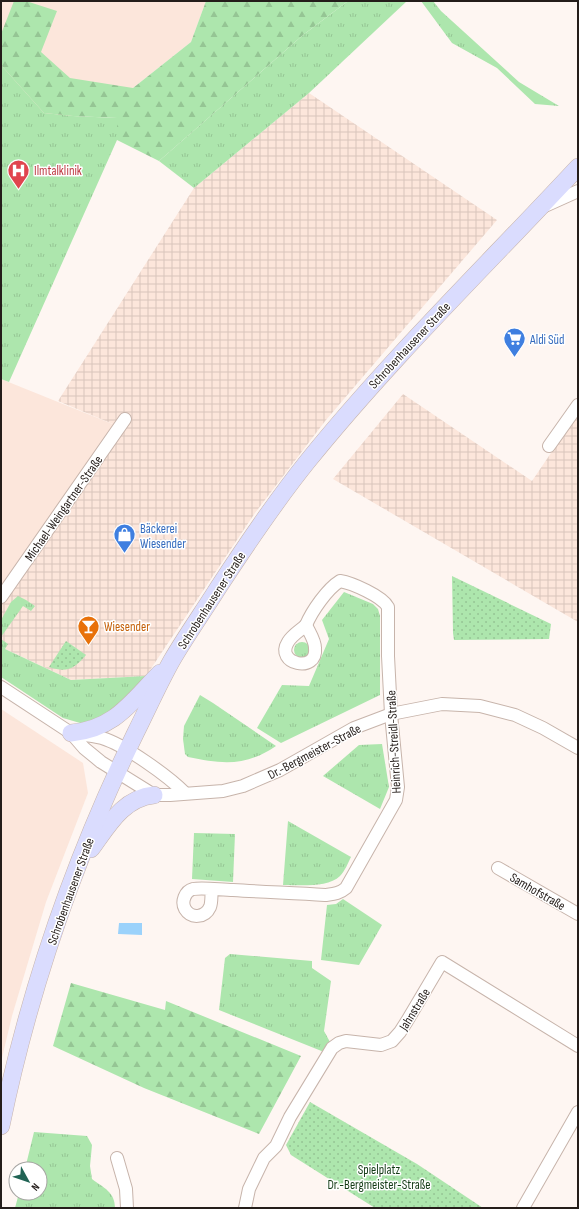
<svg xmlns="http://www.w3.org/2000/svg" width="579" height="1209" viewBox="0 0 579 1209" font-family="'Sofia Sans Condensed',sans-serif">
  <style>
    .built { fill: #fce6db }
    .industrial { fill: url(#industrial-grid) }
    .grass { fill: url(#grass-tufts) }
    .forest { fill: url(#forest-firs) }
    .park { fill: url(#park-dots) }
    .water { fill: #9bd2fb }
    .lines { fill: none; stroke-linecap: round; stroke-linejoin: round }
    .street-casing { stroke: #c7b4ab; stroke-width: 14 }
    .secondary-casing { stroke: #c7b4ab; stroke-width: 18 }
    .street { stroke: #fff; stroke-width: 12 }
    .secondary { stroke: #dadcfe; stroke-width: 17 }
    .labels { text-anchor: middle; stroke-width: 3; stroke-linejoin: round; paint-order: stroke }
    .health-label { font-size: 13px; fill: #be3a42; stroke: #fff; text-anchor: start }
    .shop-label { font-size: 13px; fill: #366cbe; stroke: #fff; text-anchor: start }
    .street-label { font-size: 13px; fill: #241d1a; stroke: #fff }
    .food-label { font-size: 13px; fill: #c56008; stroke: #fff; text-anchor: start }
    .park-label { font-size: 13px; fill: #123a14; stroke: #fff }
  </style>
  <defs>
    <pattern id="industrial-grid" width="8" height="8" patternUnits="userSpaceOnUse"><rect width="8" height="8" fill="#fce6db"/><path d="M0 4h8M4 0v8" fill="none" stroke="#d8c5bb"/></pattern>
    <pattern id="grass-tufts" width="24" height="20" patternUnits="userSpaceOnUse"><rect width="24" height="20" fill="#ade6ad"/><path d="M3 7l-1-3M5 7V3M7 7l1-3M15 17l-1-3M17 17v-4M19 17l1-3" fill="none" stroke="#95c594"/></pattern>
    <pattern id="forest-firs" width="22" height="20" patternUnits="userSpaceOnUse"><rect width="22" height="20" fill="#ade6ad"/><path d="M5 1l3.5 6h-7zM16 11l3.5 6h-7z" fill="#95c594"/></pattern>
    <pattern id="park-dots" width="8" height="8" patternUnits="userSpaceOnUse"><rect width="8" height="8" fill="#ade6ad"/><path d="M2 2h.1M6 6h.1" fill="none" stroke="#95c594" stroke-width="1.8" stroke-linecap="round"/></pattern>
  </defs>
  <rect width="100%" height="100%" fill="#fef6f2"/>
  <g class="built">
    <path d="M1,1H206L191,42L133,88L73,116L1,263Z"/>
    <path d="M1,379L120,427L1,597Z"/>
    <path d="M1,709L83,763L88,793L46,902L12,1016L1,1062Z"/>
  </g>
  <g class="industrial">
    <path d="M309,93L497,220L326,420L255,513L146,676L71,680L1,647V597L120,427L58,401L194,188Z"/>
    <path d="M403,394L532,481L578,413V622L333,479Z"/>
  </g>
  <g class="grass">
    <path d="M348,1H407L309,93L194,188L159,161L303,35Z"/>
    <path d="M421,1H433L441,11L519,82L559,106L535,104L497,68L452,43Z"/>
    <path d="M1,65L44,113L73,116L117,118V140L9,382L1,379Z"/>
    <path d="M344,592L373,604L378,609L380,616V695L281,743L257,728L282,685L309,686L329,639L322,620Z"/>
    <path d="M18,596L26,600L35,606L31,611L23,606L1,637V620L11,602Z"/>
    <path d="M1,639L8,644L5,649L71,680L146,676L125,702L97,721L80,723L63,718L1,677Z"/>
    <circle cx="302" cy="650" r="8"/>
    <path d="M200,695L213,703L276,746C245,767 222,764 188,757L185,754L183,739L184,726Z"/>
    <path d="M382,744L389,787L380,809L323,776L359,745Z"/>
    <path d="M288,821L351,857C348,863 345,871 340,876C328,888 299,885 283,885Z"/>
    <path d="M194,833L235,834L233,882L192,879Z"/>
    <path d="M343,899L382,925L359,965L321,960L327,905L336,904Z"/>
    <path d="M230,954L312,961V968L331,981L324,1031L330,1042L324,1052L219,1010L225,958Z"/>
    <path d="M34,1132L87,1136L92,1145L90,1166L92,1179C104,1188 115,1192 115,1208H15L19,1193H40V1169H25Z"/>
  </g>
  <g class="forest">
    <path d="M14,1H26L57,11L41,52L70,78L133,88L191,42L206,1H348L303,35L159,161L117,140V118L73,116L44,113L1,65V34Z"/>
    <path d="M71,983L165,1010L166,1001L301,1056L259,1134L144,1088L53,1046Z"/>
  </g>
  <g class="park">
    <path d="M452,576L551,624L549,639L454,640L453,633Z"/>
    <path d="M66,641L86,655C74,669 67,673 49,667Z"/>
    <path d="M310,1102L417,1164L483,1208H375L291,1155L286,1145Z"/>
  </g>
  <path class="water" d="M119,923H142V935L118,934Z"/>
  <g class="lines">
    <defs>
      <g id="street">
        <path d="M545,206L578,191"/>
        <path d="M549,446L578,405"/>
        <path d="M1,597L125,419"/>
        <path d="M306,625C309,632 315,640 315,648C318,674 274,664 288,642C292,635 301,630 306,625Z"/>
        <path d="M1,687L71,733L84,748L101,762L154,795H170L223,791L243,786L280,770L354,728L391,714L442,704L480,706L515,715L543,728L578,748"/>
        <path d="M77,734C85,735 94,736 102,738C125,745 168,776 185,793"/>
        <path d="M498,868L578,914"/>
        <path d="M212,889C211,895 212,902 210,907C205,918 191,919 185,909C181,902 185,891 193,889C203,887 222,890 233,890C263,892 294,893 325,895C333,894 339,894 346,888L396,800L398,787L391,714L388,656V607C382,596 352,583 340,581C327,589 312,611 306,625"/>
        <path d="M117,1158L126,1189L127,1208"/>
        <path d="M245,1208L249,1189L264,1158L276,1146L290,1117L332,1048L339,1043L346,1041L381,1045L392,1041L400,1032L407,1021L442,962L578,1046"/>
        <path d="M523,1208L578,1112"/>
      </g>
      <g id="secondary">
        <path d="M71,733C115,729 131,702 160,673"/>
        <path d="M91,849C108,826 123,798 154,795"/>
        <path d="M1,1126C29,990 75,857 136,732C148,708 159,683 172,660C186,636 203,612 218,588C246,545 275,502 307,462C391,358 487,265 578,167"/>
      </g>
    </defs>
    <use href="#street" class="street-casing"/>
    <use href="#secondary" class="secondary-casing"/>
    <use href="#street" class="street"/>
    <use href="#secondary" class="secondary"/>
  </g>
  <defs>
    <symbol id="hospital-pin" viewBox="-11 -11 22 30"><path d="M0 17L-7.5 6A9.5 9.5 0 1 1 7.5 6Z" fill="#e0444e" stroke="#fff"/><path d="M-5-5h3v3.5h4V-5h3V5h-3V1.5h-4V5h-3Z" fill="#fff"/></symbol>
    <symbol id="supermarket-pin" viewBox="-11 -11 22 30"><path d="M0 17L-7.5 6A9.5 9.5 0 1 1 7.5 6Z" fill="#3f7fe0" stroke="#fff"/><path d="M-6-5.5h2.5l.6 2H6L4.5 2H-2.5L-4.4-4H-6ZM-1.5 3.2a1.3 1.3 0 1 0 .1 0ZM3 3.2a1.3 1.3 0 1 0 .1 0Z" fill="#fff"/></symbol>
    <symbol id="shop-pin" viewBox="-11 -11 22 30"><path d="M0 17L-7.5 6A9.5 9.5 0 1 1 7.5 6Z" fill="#3f7fe0" stroke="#fff"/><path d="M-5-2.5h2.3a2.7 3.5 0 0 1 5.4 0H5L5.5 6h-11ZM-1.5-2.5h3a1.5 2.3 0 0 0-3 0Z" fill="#fff"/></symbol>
    <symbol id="bar-pin" viewBox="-11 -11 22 30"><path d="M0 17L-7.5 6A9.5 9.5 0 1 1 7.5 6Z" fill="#e8710a" stroke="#fff"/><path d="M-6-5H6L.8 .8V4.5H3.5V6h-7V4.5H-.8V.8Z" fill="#fff"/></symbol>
  </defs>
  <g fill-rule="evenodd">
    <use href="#hospital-pin" x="6" y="158" width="25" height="34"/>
    <use href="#supermarket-pin" x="502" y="326" width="25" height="34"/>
    <use href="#shop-pin" x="112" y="522" width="25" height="34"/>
    <use href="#bar-pin" x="76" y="614" width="25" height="34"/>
  </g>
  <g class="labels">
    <g class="health-label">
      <text x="34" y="175">Ilmtalklinik</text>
    </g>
    <g class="shop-label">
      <text x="530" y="344">Aldi Süd</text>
      <text x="140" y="533">Bäckerei<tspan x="140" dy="15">Wiesender</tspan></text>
    </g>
    <g class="street-label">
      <text transform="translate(409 345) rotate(-47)" y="5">Schrobenhausener Straße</text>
      <text transform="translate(63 508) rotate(-55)" y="5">Michael-Weingartner-Straße</text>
      <text transform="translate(211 600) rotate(-57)" y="5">Schrobenhausener Straße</text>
      <text transform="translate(393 742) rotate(-93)" y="5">Heinrich-Streidl-Straße</text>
      <text transform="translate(314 751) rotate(-28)" y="5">Dr.-Bergmeister-Straße</text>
      <text transform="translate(70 891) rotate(-70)" y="5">Schrobenhausener Straße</text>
      <text transform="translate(538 891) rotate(30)" y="5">Samhofstraße</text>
      <text transform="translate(414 1009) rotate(-58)" y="5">Jahnstraße</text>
    </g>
    <g class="food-label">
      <text x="104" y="631">Wiesender</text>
    </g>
    <g class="park-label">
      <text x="379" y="1174">Spielplatz<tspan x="379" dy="15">Dr.-Bergmeister-Straße</tspan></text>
    </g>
  </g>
  <rect width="579" height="1209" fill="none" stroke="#241d1a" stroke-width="4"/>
  <g transform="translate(28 1181) rotate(130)"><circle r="19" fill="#ffffff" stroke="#a7a5a3"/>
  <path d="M0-3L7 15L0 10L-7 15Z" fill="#206354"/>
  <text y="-6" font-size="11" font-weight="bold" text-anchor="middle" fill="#241d1a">N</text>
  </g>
</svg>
